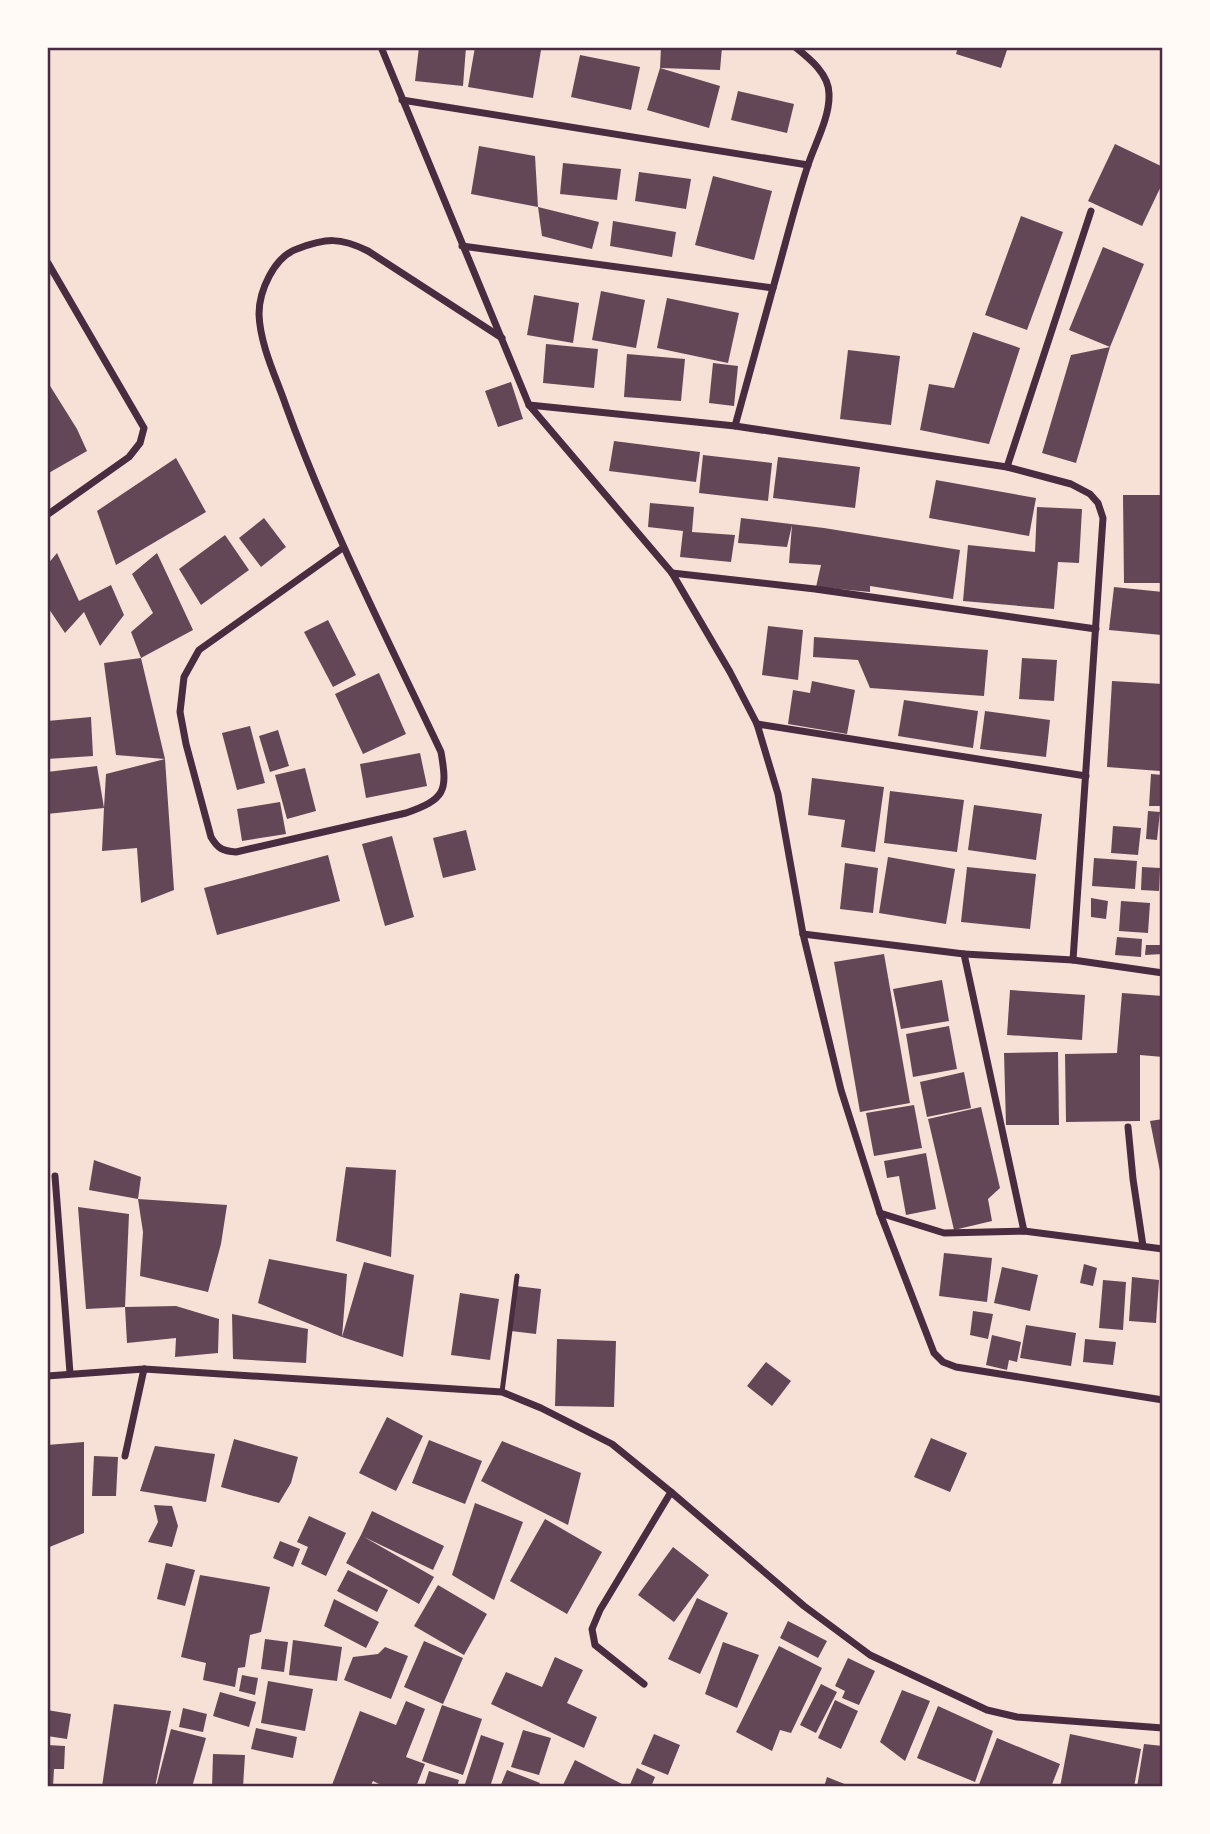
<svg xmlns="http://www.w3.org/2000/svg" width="1210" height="1834" viewBox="0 0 1210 1834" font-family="Roboto,sans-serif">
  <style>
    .building { fill: #644757 }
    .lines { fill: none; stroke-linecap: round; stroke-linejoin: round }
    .service { stroke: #4a2c40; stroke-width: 5 }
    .minor { stroke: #4a2c40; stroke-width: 7 }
    .neatline { fill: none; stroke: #4a2c40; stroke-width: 2.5 }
  </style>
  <rect width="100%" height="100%" fill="#f7e1d7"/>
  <g class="building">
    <path d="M419,47H466L463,86L415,81Z"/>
    <path d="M475,47H528L541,50L533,98L468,87Z"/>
    <path d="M661,47H722L720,70L660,68L720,86L709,128L647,110L660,68Z"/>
    <path d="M958,47H1008L1001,68L956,54Z"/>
    <path d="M580,55L640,67L631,110L571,97Z"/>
    <path d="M738,91L794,104L787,133L731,120Z"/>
    <path d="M1115,144L1163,167V182L1142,226L1088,201Z"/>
    <path d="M479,146L535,156L538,207L471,194Z"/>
    <path d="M563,163L621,169L617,200L560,194Z"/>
    <path d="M639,172L691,179L686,209L635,201Z"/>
    <path d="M713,176L772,191L754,260L695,245Z"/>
    <path d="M538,207L599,222L592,249L542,236Z"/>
    <path d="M1021,216L1063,232L1027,330L985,315Z"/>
    <path d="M613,221L676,232L672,257L610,246Z"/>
    <path d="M1103,247L1144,264L1110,347L1069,330Z"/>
    <path d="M601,291L645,300L636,348L592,340Z"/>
    <path d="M534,295L579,303L573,343L527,335Z"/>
    <path d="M667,298L739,313L728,363L657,348Z"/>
    <path d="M973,332L1020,348L989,444L920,430L929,384L954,388Z"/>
    <path d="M546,344L598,349L594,388L543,383Z"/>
    <path d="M1110,347L1076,463L1042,453L1071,355Z"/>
    <path d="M848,350L900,356L891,425L840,419Z"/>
    <path d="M627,354L685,359L681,401L624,397Z"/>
    <path d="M713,363L738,366L734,406L709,403Z"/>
    <path d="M47,381L77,429L87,451L47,474Z"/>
    <path d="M511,382L523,419L498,427L485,391Z"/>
    <path d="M614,441L700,452L696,482L609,471Z"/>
    <path d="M703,455L772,463L768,501L699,493Z"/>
    <path d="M778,457L860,467L855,508L773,498Z"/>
    <path d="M176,458L206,512L116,565L97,511Z"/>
    <path d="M936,480L1036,498L1029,536L929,518Z"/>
    <path d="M1123,495H1163V583H1124Z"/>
    <path d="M650,503L694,507L692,532L735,535L731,562L680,557L683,531L648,527Z"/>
    <path d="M1037,507L1082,509L1079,563L1058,562L1054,609L963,601L968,545L1035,552Z"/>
    <path d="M264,518L286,547L261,567L239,538Z"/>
    <path d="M741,518L824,528L960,550L953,599L870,586V592L816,587L821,565L789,563L792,525L787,547L738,543Z"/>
    <path d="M225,535L249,570L201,605L179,569Z"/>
    <path d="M57,553L79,601L111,585L124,615L100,646L84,612L65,633L47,606V565Z"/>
    <path d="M157,553L193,630L141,658L131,632L153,613L132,574Z"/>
    <path d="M1114,587L1163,592L1162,635L1109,630Z"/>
    <path d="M328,620L356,675L333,687L304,632Z"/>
    <path d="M768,626L803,630L798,680L762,675Z"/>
    <path d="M814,637L988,650L984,696L870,688L858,660L813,657Z"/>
    <path d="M141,658L165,759L174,890L141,903L137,848L102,851L104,808L47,814V772L97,766L104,808L106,774L165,759L116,755L104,663Z"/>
    <path d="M1022,658L1057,660L1054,701L1019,699Z"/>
    <path d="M379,673L406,734L363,754L335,694Z"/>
    <path d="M812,681L855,690L847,734L788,724L793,690L810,693Z"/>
    <path d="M1112,681L1163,684L1160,771L1107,767Z"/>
    <path d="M904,700L978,711L973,748L898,736Z"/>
    <path d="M985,711L1050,720L1046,757L980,749Z"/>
    <path d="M91,717L93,756L47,759V721Z"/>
    <path d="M250,726L265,783L237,790L222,733Z"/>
    <path d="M278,730L289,766L270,772L259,736Z"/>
    <path d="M420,753L427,786L366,798L360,764Z"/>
    <path d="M305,768L316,811L287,819L275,775Z"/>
    <path d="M1151,774L1163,775V806H1149Z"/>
    <path d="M812,778L884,787L875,852L841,847L845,820L808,815Z"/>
    <path d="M890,791L964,800L957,852L884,843Z"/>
    <path d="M280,802L286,834L242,841L237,809Z"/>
    <path d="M974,805L1042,814L1036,860L968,850Z"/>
    <path d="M1148,811L1160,812L1157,840L1146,839Z"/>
    <path d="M1113,826L1141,828L1138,855L1111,853Z"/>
    <path d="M466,830L476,870L443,878L433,838Z"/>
    <path d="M392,836L414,917L385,926L362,844Z"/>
    <path d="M328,855L340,901L217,935L204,888Z"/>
    <path d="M888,857L955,869L946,924L879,913Z"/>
    <path d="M1094,858L1137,861L1135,889L1092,886Z"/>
    <path d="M845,863L878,868L873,913L840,909Z"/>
    <path d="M967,867L1036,874L1030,929L961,922Z"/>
    <path d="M1142,867L1160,868L1159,891L1141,890Z"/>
    <path d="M1091,898L1108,901L1106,919L1091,917Z"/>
    <path d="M1121,901L1150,903L1148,933L1119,931Z"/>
    <path d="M1117,937L1142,939L1141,957L1115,955Z"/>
    <path d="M1146,945H1163V954L1145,955Z"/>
    <path d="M884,954L910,1103L860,1112L834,962Z"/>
    <path d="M942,980L949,1021L901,1029L893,989Z"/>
    <path d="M1010,990L1085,995L1082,1040L1007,1035Z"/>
    <path d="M1122,993L1163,996V1057L1140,1055V1121L1066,1122L1065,1054L1117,1053Z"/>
    <path d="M949,1026L957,1069L913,1077L906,1034Z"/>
    <path d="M1058,1052L1059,1125H1006L1004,1053Z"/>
    <path d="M964,1072L971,1108L927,1117L920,1082Z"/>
    <path d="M914,1105L922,1148L874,1156L866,1113Z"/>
    <path d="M981,1107L1000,1188L988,1199L992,1221L954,1230L928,1119Z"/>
    <path d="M1163,1119V1181H1162L1150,1121Z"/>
    <path d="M926,1153L936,1209L906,1215L899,1176L887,1178L884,1161Z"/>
    <path d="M94,1160L141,1177L138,1199L89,1190Z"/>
    <path d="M346,1167L396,1170L391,1257L336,1241Z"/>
    <path d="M138,1199L227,1205L221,1244L208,1292L140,1276L143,1232Z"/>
    <path d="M78,1207L129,1214L125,1307L86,1309Z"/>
    <path d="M944,1253L992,1258L987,1302L939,1296Z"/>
    <path d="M269,1259L347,1274L342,1337L364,1262L414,1275L403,1357L342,1337L258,1303Z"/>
    <path d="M1084,1264L1097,1268L1093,1286L1080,1283Z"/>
    <path d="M1002,1267L1038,1275L1030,1311L994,1303Z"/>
    <path d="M1132,1277L1159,1280L1156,1323L1129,1321Z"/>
    <path d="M1103,1280L1126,1282L1123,1330L1099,1328Z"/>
    <path d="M516,1286L541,1289L536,1334L511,1331Z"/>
    <path d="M460,1293L499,1299L490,1360L451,1355Z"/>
    <path d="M176,1306L219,1319L218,1353L175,1357L176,1338L127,1343L125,1307Z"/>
    <path d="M973,1311L993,1314L988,1339L970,1335Z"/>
    <path d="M232,1314L308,1329L306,1363L233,1359Z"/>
    <path d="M1026,1325L1076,1333L1071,1366L1020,1358Z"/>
    <path d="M992,1335L1021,1342L1017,1362L1009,1360L1007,1370L986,1365Z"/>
    <path d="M557,1339L616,1341L614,1407L555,1406Z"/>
    <path d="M1085,1339L1116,1342L1113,1365L1083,1362Z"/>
    <path d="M766,1362L791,1381L772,1406L747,1386Z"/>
    <path d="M387,1417L423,1436L396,1491L359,1473Z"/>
    <path d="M931,1438L967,1453L950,1492L914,1477Z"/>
    <path d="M234,1439L298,1457L291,1483L279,1503L221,1487Z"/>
    <path d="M429,1440L482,1461L465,1504L412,1483Z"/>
    <path d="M502,1441L581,1473L568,1525L481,1481Z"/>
    <path d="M84,1442V1533L47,1548V1445Z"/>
    <path d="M155,1446L215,1454L206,1502L140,1491Z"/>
    <path d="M94,1456L118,1457L116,1496H92Z"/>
    <path d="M475,1503L523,1522L494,1600L452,1575Z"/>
    <path d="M154,1505L172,1506L178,1526L172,1547L148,1542L158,1522Z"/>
    <path d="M372,1511L444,1546L433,1570L364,1537L434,1577L419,1604L346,1563L361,1535Z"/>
    <path d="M309,1516L346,1533L326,1576L301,1564L308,1547L297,1542Z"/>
    <path d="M545,1519L602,1552L567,1614L510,1581Z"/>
    <path d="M280,1541L300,1549L293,1567L273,1558Z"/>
    <path d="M673,1547L709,1575L674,1622L638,1595Z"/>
    <path d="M166,1563L195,1570L185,1606L157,1599Z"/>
    <path d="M348,1570L388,1590L377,1612L337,1591Z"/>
    <path d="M200,1575L270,1587L261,1632L250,1635L245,1667L238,1668L235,1687L203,1680L206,1663L181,1657Z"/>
    <path d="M438,1585L487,1614L464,1655L414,1626Z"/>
    <path d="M697,1598L728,1613L700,1674L668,1659Z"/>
    <path d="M334,1599L379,1622L366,1648L324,1626Z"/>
    <path d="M788,1621L827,1641L818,1658L780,1638Z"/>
    <path d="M265,1639L288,1642L284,1672L261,1669Z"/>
    <path d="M293,1640L342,1647L337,1681L289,1675Z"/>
    <path d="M424,1641L463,1658L443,1704L404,1687Z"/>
    <path d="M723,1642L759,1655L737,1708L705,1694Z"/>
    <path d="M779,1646L822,1668L791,1733L780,1730L772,1751L736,1732Z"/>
    <path d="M385,1647L408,1656L391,1699L344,1680L353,1657L378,1654Z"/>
    <path d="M555,1657L583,1670L567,1703L597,1717L584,1748L491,1704L506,1672L542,1687Z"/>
    <path d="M848,1658L875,1671L859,1705L842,1698L845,1691L835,1686Z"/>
    <path d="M242,1675L258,1678L255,1695L239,1691Z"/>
    <path d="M268,1681L313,1689L305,1731L261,1723Z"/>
    <path d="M821,1684L837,1692L816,1733L800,1725Z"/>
    <path d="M902,1690L930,1701L905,1761L880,1742Z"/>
    <path d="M220,1692L256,1702L249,1727L213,1716Z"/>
    <path d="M835,1700L858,1711L841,1749L818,1738Z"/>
    <path d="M406,1701L425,1709L406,1757L425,1764L416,1787H381V1785L373,1781L370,1787L332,1785L360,1711L396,1725Z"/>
    <path d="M114,1704L171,1711L155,1787H102Z"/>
    <path d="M442,1705L482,1719L463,1775L422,1761Z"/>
    <path d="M938,1706L993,1731L975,1782L917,1758Z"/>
    <path d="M183,1708L207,1714L203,1732L179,1727Z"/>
    <path d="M47,1710L71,1714L67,1739L47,1736Z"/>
    <path d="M256,1728L297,1737L293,1758L251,1749Z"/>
    <path d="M171,1729L206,1738L192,1787H156Z"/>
    <path d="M523,1730L551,1738L539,1775L511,1767Z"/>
    <path d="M654,1734L680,1745L668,1775L641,1764Z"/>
    <path d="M1070,1734L1141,1749L1134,1787H1060Z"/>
    <path d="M481,1735L504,1743L490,1787H464Z"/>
    <path d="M997,1738L1060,1764L1051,1787H978Z"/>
    <path d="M1144,1744L1163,1746V1787H1137Z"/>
    <path d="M47,1745L65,1746L64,1769H54L53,1787H47Z"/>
    <path d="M213,1754L245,1755L243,1787H212Z"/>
    <path d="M575,1760L624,1785L623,1787H562Z"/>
    <path d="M637,1768L655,1777L651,1787H629Z"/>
    <path d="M507,1770L540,1783L538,1787H500Z"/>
    <path d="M429,1771L459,1780L457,1787H424Z"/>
    <path d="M827,1777L852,1787H824Z"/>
  </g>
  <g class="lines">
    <path class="service" d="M502,1392L517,1276"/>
    <g class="minor">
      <path d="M381,47L529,405L672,573L730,672L757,724L778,794L803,934L841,1090L880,1213L934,1353L943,1362L956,1367L1163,1400"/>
      <path d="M402,100L808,165"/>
      <path d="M462,246L773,288L735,426"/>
      <path d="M773,288C785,246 795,204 809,162C816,142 830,116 829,94C829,74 810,59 795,47"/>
      <path d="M529,405L735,426L1007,467L1071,484L1090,494L1098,503L1103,518L1073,960L964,954"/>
      <path d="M1007,467L1091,211"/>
      <path d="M47,515L129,457L140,443L144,428L48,263"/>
      <path d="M344,547L199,650L184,677L180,712L186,744L211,837C218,849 223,851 236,852L406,813C445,799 448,792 441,752C387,638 329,525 286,406C276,377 260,345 259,314C259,291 274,257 297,249C326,238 340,237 368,251L502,338"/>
      <path d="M672,573L815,589L1096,629"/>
      <path d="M757,724L1086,776"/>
      <path d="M803,934L964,954L1024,1231"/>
      <path d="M1073,960L1163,973"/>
      <path d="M1128,1127L1133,1179L1143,1246"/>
      <path d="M55,1176L70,1373"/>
      <path d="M880,1213L944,1233L1024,1231L1163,1249"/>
      <path d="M47,1376L144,1369L502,1392L541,1408L612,1444L671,1492L804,1606L870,1655L987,1710L1017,1717L1163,1728"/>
      <path d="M125,1456L144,1369"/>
      <path d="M644,1684L595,1645L592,1629L600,1610L671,1492"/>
    </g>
  </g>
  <rect width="1210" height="1834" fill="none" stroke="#fffaf5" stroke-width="98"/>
  <rect x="49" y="49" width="1112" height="1736" class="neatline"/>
</svg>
